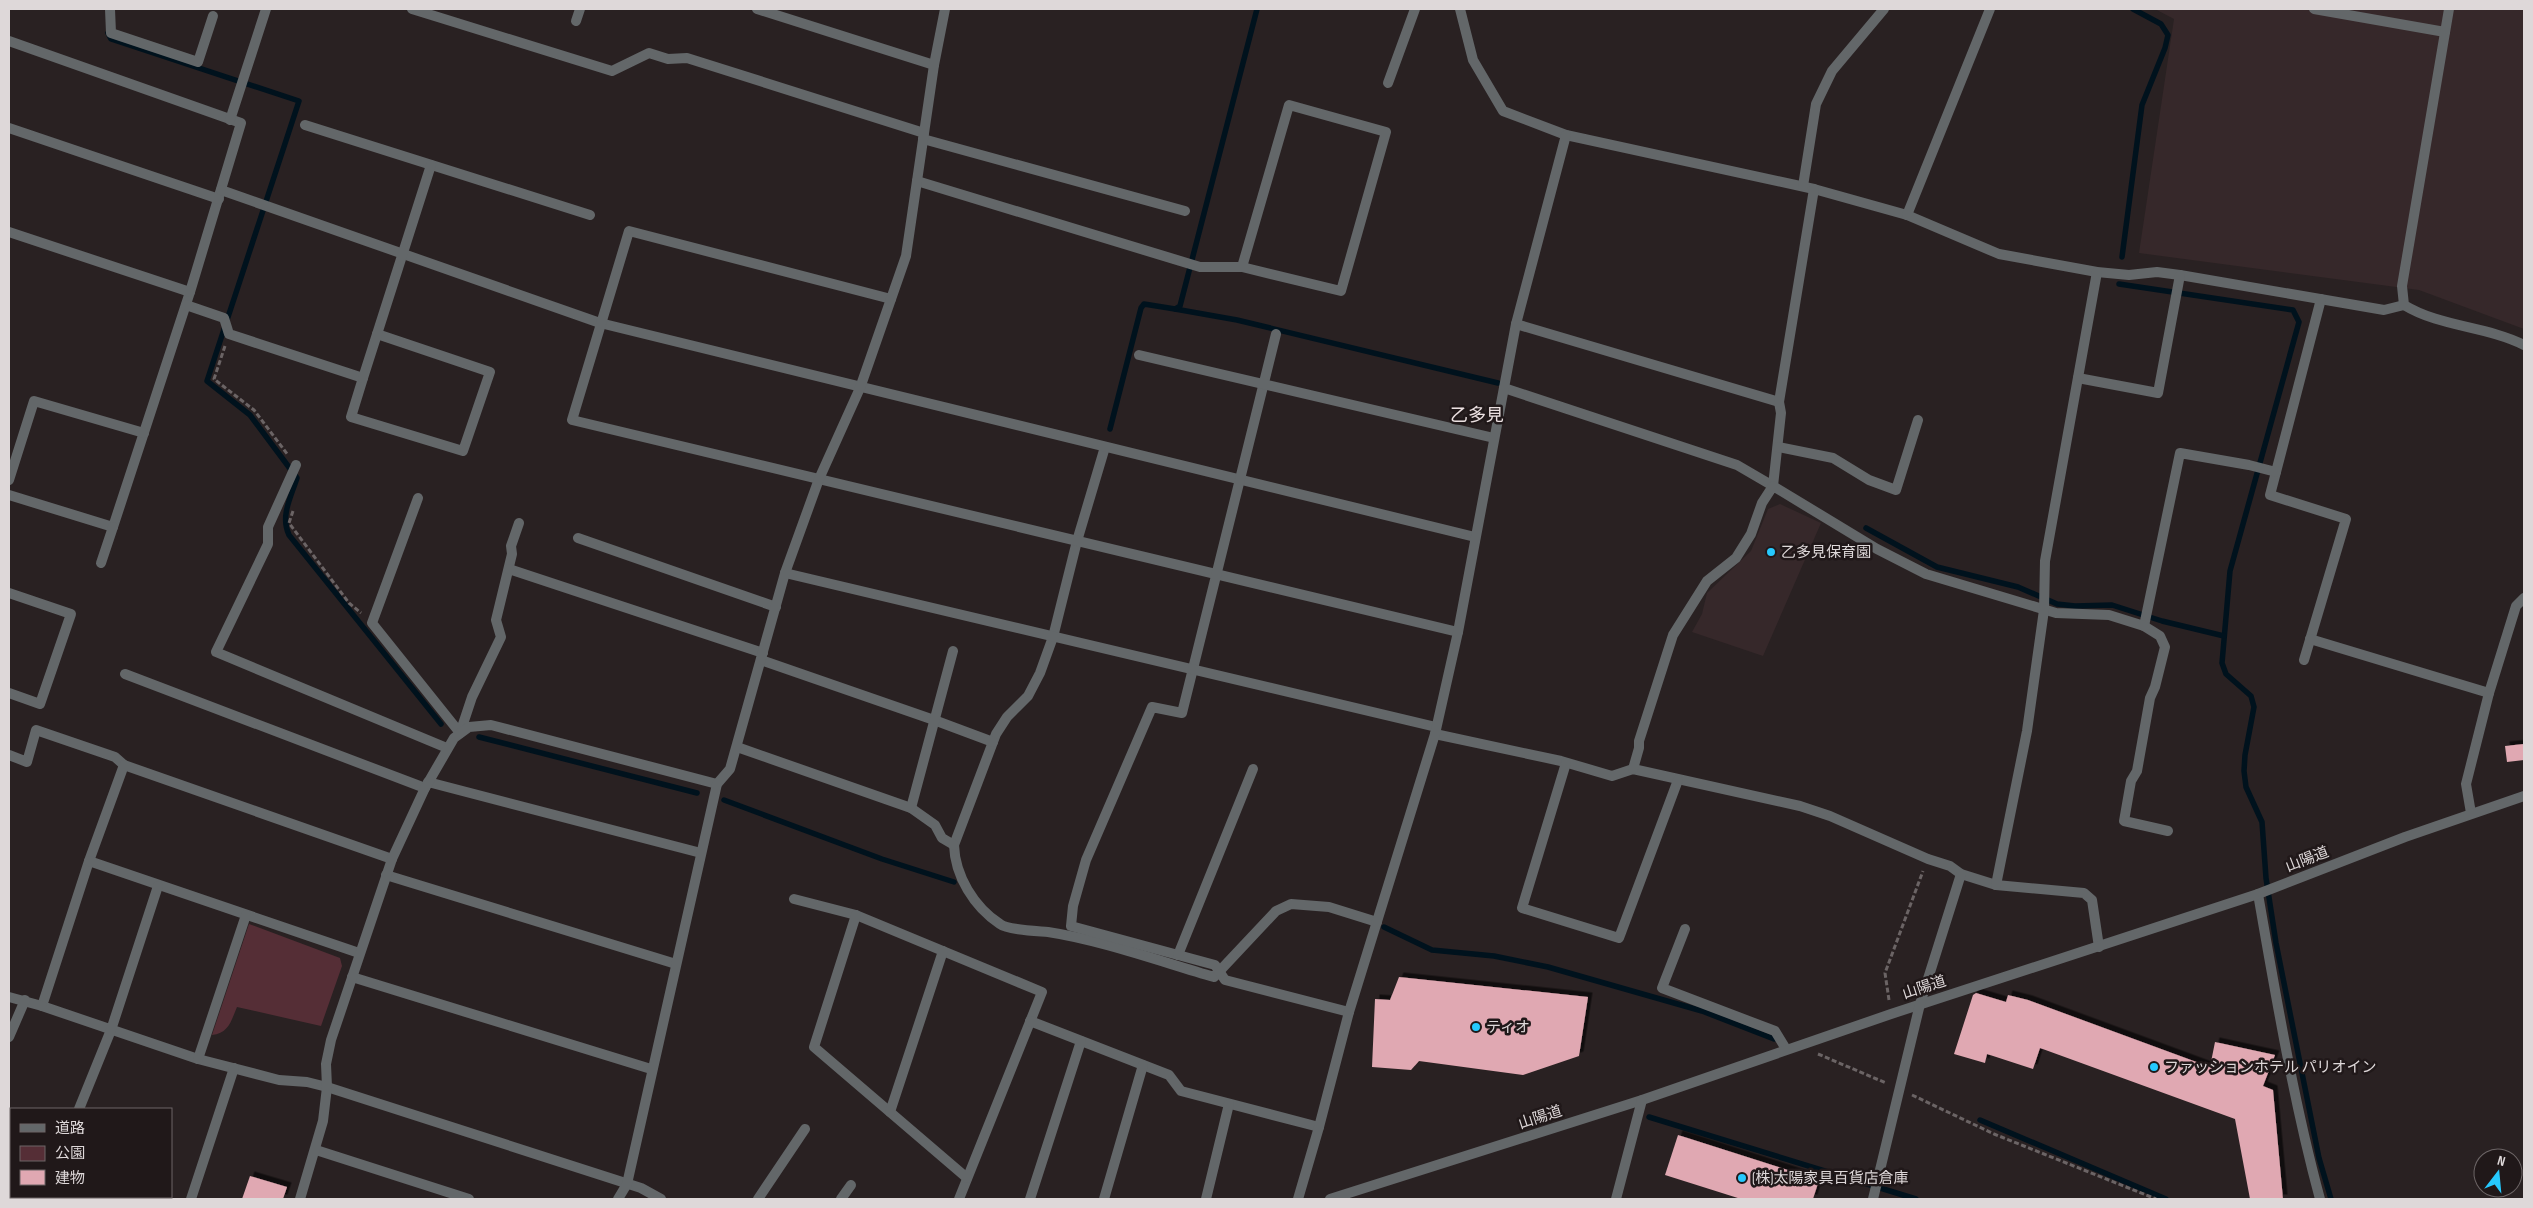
<svg xmlns="http://www.w3.org/2000/svg" width="2533" height="1208" viewBox="0 0 2533 1208" font-family="'Sofia Sans Condensed','Noto Sans JP',sans-serif">
  <style>
    .built { fill: #36282a }
    .green { fill: #552e36 }
    .lines { fill: none; stroke-linecap: round; stroke-linejoin: round }
    .stream { stroke: #00121d; stroke-width: 5.5 }
    .building { fill: #e0a8b2; filter: url(#shadow) }
    .path { stroke: #6b6465; stroke-width: 3; stroke-dasharray: 5 2.5; stroke-linecap: butt }
    .pedestrian { stroke: #636769; stroke-width: 10 }
    .minor { stroke: #636769; stroke-width: 10 }
    .tertiary { stroke: #636769; stroke-width: 10 }
    .poi-dot { fill: #26c9fe; stroke: #201819; stroke-width: 2 }
    .labels { text-anchor: middle; stroke-width: 5; stroke-linejoin: round; paint-order: stroke }
    .poi-label { font-size: 15px; fill: #ded8d9; stroke: #201819; text-anchor: start }
    .street-label { font-size: 15px; fill: #ded8d9; stroke: #201819 }
    .quarter-label { font-size: 18px; fill: #ebe0e1; stroke: #201819 }
  </style>
  <defs>
    <filter id="shadow"><feDropShadow dx="4.5" dy="-4.5" stdDeviation="0" flood-color="#0009"/></filter>
  </defs>
  <rect width="100%" height="100%" fill="#292122"/>
  <g class="built">
    <path d="M2155,9H2524V329L2419,290L2139,253L2174,19Z"/>
    <path d="M1780,504L1821,523L1763,656L1692,632L1702,614L1707,593L1751,551L1768,509Z"/>
  </g>
  <path class="green" d="M249,924L340,958L342,966L321,1026L237,1007C231,1021 229,1033 212,1035Z"/>
  <g class="lines">
    <g class="stream">
      <path d="M108,33L111,39L299,101L207,381L250,415L297,478C291,497 280,516 289,535L441,724"/>
      <path d="M2122,257L2142,105L2165,48L2168,35L2161,24L2133,9"/>
      <path d="M2119,284L2293,310L2299,322L2230,571L2222,663L2226,674L2251,696L2254,707L2245,755L2244,771L2246,787L2262,822L2266,878L2276,943L2319,1158L2331,1199"/>
      <path d="M1175,309L1237,320L1498,383"/>
      <path d="M1110,429L1141,308L1144,304L1175,309L1180,306L1257,9"/>
      <path d="M1866,528L1937,567L2018,587L2057,604L2075,606L2112,605L2162,621L2224,636"/>
      <path d="M479,737L697,793"/>
      <path d="M724,800L882,859L954,882"/>
      <path d="M1384,927L1432,950L1494,956L1548,967L1702,1011L1774,1039"/>
      <path d="M1649,1117L1916,1199"/>
      <path d="M1980,1120L2166,1199"/>
      <path d="M9,1169H11"/>
      <path d="M43,1197L44,1199"/>
    </g>
  </g>
  <g class="building">
    <path d="M2524,744V760L2507,762L2505,746Z"/>
    <path d="M1399,977L1588,997L1579,1056L1523,1075L1419,1061L1411,1070L1372,1067L1375,999L1390,1000Z"/>
    <path d="M1976,993L2006,1002L2008,995L2028,1000L2210,1067L2215,1042L2275,1055L2263,1086L2273,1090L2283,1199H2250L2235,1119L2040,1048L2033,1069L1987,1054L1985,1063L1954,1054L1973,995Z"/>
    <path d="M1678,1135L1819,1180L1813,1199H1741L1665,1175Z"/>
    <path d="M250,1176L287,1187L283,1199H242Z"/>
  </g>
  <g class="lines">
    <g class="path">
      <path d="M225,346L214,379L254,410L288,455"/>
      <path d="M293,511L289,523L349,603L361,613"/>
      <path d="M1889,1000L1885,973L1923,871"/>
      <path d="M1818,1054L1886,1083"/>
      <path d="M1912,1095L1994,1134L2156,1199"/>
    </g>
    <g class="pedestrian">
      <path d="M1105,447L1077,541L1053,637L1040,673L1028,696L1007,717L996,734L954,845C955,876 974,907 1000,924C1008,930 1037,931 1048,932C1101,940 1162,962 1214,977L1276,911L1291,904L1329,907L1377,922"/>
      <path d="M934,720L993,742"/>
      <path d="M911,808L935,825L942,838L954,845"/>
    </g>
    <g class="minor">
      <path d="M110,9L111,33L198,62L213,16"/>
      <path d="M412,9L612,71L649,53L668,59L687,58L924,133"/>
      <path d="M757,9L934,65"/>
      <path d="M1460,9L1473,60L1503,111L1566,135L1814,189L1907,215L1999,254L2097,272L2129,275L2157,272L2180,275L2384,310L2404,305"/>
      <path d="M2314,9L2445,32"/>
      <path d="M576,21L580,9"/>
      <path d="M9,41L241,123L190,292L113,527L9,495"/>
      <path d="M1388,83L1415,9"/>
      <path d="M230,120L266,9"/>
      <path d="M305,125L590,215"/>
      <path d="M9,128L219,199"/>
      <path d="M923,139L1185,211"/>
      <path d="M917,181L1200,267H1242L1341,291L1386,132L1289,105L1242,267"/>
      <path d="M1803,186L1816,104L1832,71L1884,9"/>
      <path d="M221,190L600,323L1475,537"/>
      <path d="M1907,215L1990,9"/>
      <path d="M9,232L190,292"/>
      <path d="M891,299L629,231L572,420L1458,632"/>
      <path d="M186,305L224,318L229,334L363,378L351,417L463,451L490,372L377,334"/>
      <path d="M1516,324L1779,402"/>
      <path d="M1276,334L1182,713L1152,707L1086,860L1073,906L1071,926L1215,965L1225,980L1349,1012"/>
      <path d="M1139,355L1494,438"/>
      <path d="M363,378L431,165"/>
      <path d="M2078,378L2158,393L2180,275"/>
      <path d="M1504,388L1737,465L1773,486L1781,413L1779,402L1814,189"/>
      <path d="M1778,447L1833,458L1869,480L1896,490L1918,420"/>
      <path d="M296,465L268,527V544L216,652L447,748"/>
      <path d="M2276,472L2270,495L2346,519L2304,660"/>
      <path d="M9,480L34,401L144,433"/>
      <path d="M418,498L372,623L460,733L472,697L501,637L496,620L512,554L511,546L519,523"/>
      <path d="M578,538L776,607"/>
      <path d="M101,563L113,527"/>
      <path d="M509,569L763,653"/>
      <path d="M785,573L1436,727"/>
      <path d="M9,593L71,614L40,704L9,693"/>
      <path d="M2144,626L2180,453L2249,465L2276,472L2321,299"/>
      <path d="M2310,639L2489,693"/>
      <path d="M761,660L934,720"/>
      <path d="M125,674L425,788"/>
      <path d="M1435,734L1561,761L1612,776L1633,769L1800,806L1830,816L1928,859L1950,866L1961,874L1996,885L2084,893L2092,900L2099,947"/>
      <path d="M737,747L911,808L953,651"/>
      <path d="M9,755L27,762L36,730L115,757L124,765"/>
      <path d="M1566,763L1522,908L1619,938L1678,780"/>
      <path d="M1633,769L1639,748V741L1673,635L1707,581L1736,558L1751,534L1762,503L1773,486L1877,549L1926,574L2056,613L2109,615L2144,626L2160,636L2165,647L2155,687L2150,698L2137,771L2131,781L2124,821L2168,831"/>
      <path d="M428,782L701,853"/>
      <path d="M2471,813L2466,784L2489,693L2516,606L2524,598"/>
      <path d="M392,859L124,765L89,861L42,1006L198,1059L279,1080L307,1082L327,1087L641,1188L661,1199"/>
      <path d="M89,861L359,953"/>
      <path d="M386,875L676,964"/>
      <path d="M1996,885L2027,731L2044,610L2045,561L2097,272"/>
      <path d="M2258,894C2276,996 2293,1099 2320,1199"/>
      <path d="M794,899L856,915L1042,992L959,1199"/>
      <path d="M856,915L814,1047L967,1178"/>
      <path d="M1685,929L1662,988L1775,1031L1786,1049"/>
      <path d="M1178,955L1253,769"/>
      <path d="M352,977L651,1069"/>
      <path d="M9,997L42,1006"/>
      <path d="M1030,1021L1169,1075L1181,1091L1319,1127"/>
      <path d="M9,1037L25,1000"/>
      <path d="M198,1059L246,915"/>
      <path d="M79,1109L111,1030L158,886"/>
      <path d="M890,1112L943,951"/>
      <path d="M316,1150L469,1199"/>
      <path d="M9,1199L11,1195"/>
      <path d="M191,1199L234,1068"/>
      <path d="M300,1199L323,1121L327,1087L326,1064L331,1040L392,859L425,788L454,738L469,727L491,725L717,784"/>
      <path d="M618,1199L627,1184L717,784L730,769L785,573L819,479L860,388L906,256L934,65L945,9"/>
      <path d="M758,1199L805,1129"/>
      <path d="M841,1199L851,1185"/>
      <path d="M1030,1199L1081,1041"/>
      <path d="M1104,1199L1143,1065"/>
      <path d="M1206,1199L1229,1104"/>
      <path d="M1298,1199L1319,1127L1349,1012L1435,734L1458,632L1516,324L1566,135"/>
      <path d="M1330,1199L1642,1100L1891,1014L2258,894L2405,837L2524,796"/>
      <path d="M1616,1199L1642,1100"/>
      <path d="M1873,1199L1920,1004L1961,874"/>
    </g>
    <path class="tertiary" d="M2449,9L2402,286L2404,305C2440,327 2486,326 2524,345"/>
  </g>
  <g class="poi-dot">
    <circle cx="1771" cy="552" r="5"/>
    <circle cx="1476" cy="1027" r="5"/>
    <circle cx="2154" cy="1067" r="5"/>
    <circle cx="1742" cy="1178" r="5"/>
  </g>
  <g class="labels">
    <g class="poi-label">
      <text x="1781" y="557">乙多見保育園</text>
      <text x="1486" y="1032">ティオ</text>
      <text x="2164" y="1072">ファッションホテル パリオイン</text>
      <text x="1752" y="1183">(株)太陽家具百貨店倉庫</text>
    </g>
    <g class="street-label">
      <text transform="translate(2307 859) rotate(-21)" y="5">山陽道</text>
      <text transform="translate(1924 987) rotate(-18)" y="5">山陽道</text>
      <text transform="translate(1540 1117) rotate(-18)" y="5">山陽道</text>
    </g>
    <g class="quarter-label">
      <text x="1477" y="421">乙多見</text>
    </g>
  </g>
  <rect width="2533" height="1208" fill="none" stroke="#ded8d9" stroke-width="20"/>
  <rect x="10" y="1108" width="162" height="90" fill="#201819" stroke="#6c6566"/>
  <rect x="20" y="1124" width="25" height="8" fill="#636769" stroke="#6c6566"/>
  <text x="55" y="1133" font-size="15" fill="#ded8d9">道路</text>
  <rect x="20" y="1146" width="25" height="15" fill="#552e36" stroke="#6c6566"/>
  <text x="55" y="1158" font-size="15" fill="#ded8d9">公園</text>
  <rect x="20" y="1170" width="25" height="15" fill="#e0a8b2" stroke="#6c6566"/>
  <text x="55" y="1183" font-size="15" fill="#ded8d9">建物</text>
  <g transform="translate(2498 1173) rotate(16)"><circle r="24" fill="#201819" stroke="#6c6566"/>
  <path d="M0-4L9 19L0 12L-9 19Z" fill="#26c9fe"/>
  <text y="-8" font-size="14" font-weight="bold" text-anchor="middle" fill="#ded8d9">N</text>
  </g>
</svg>
